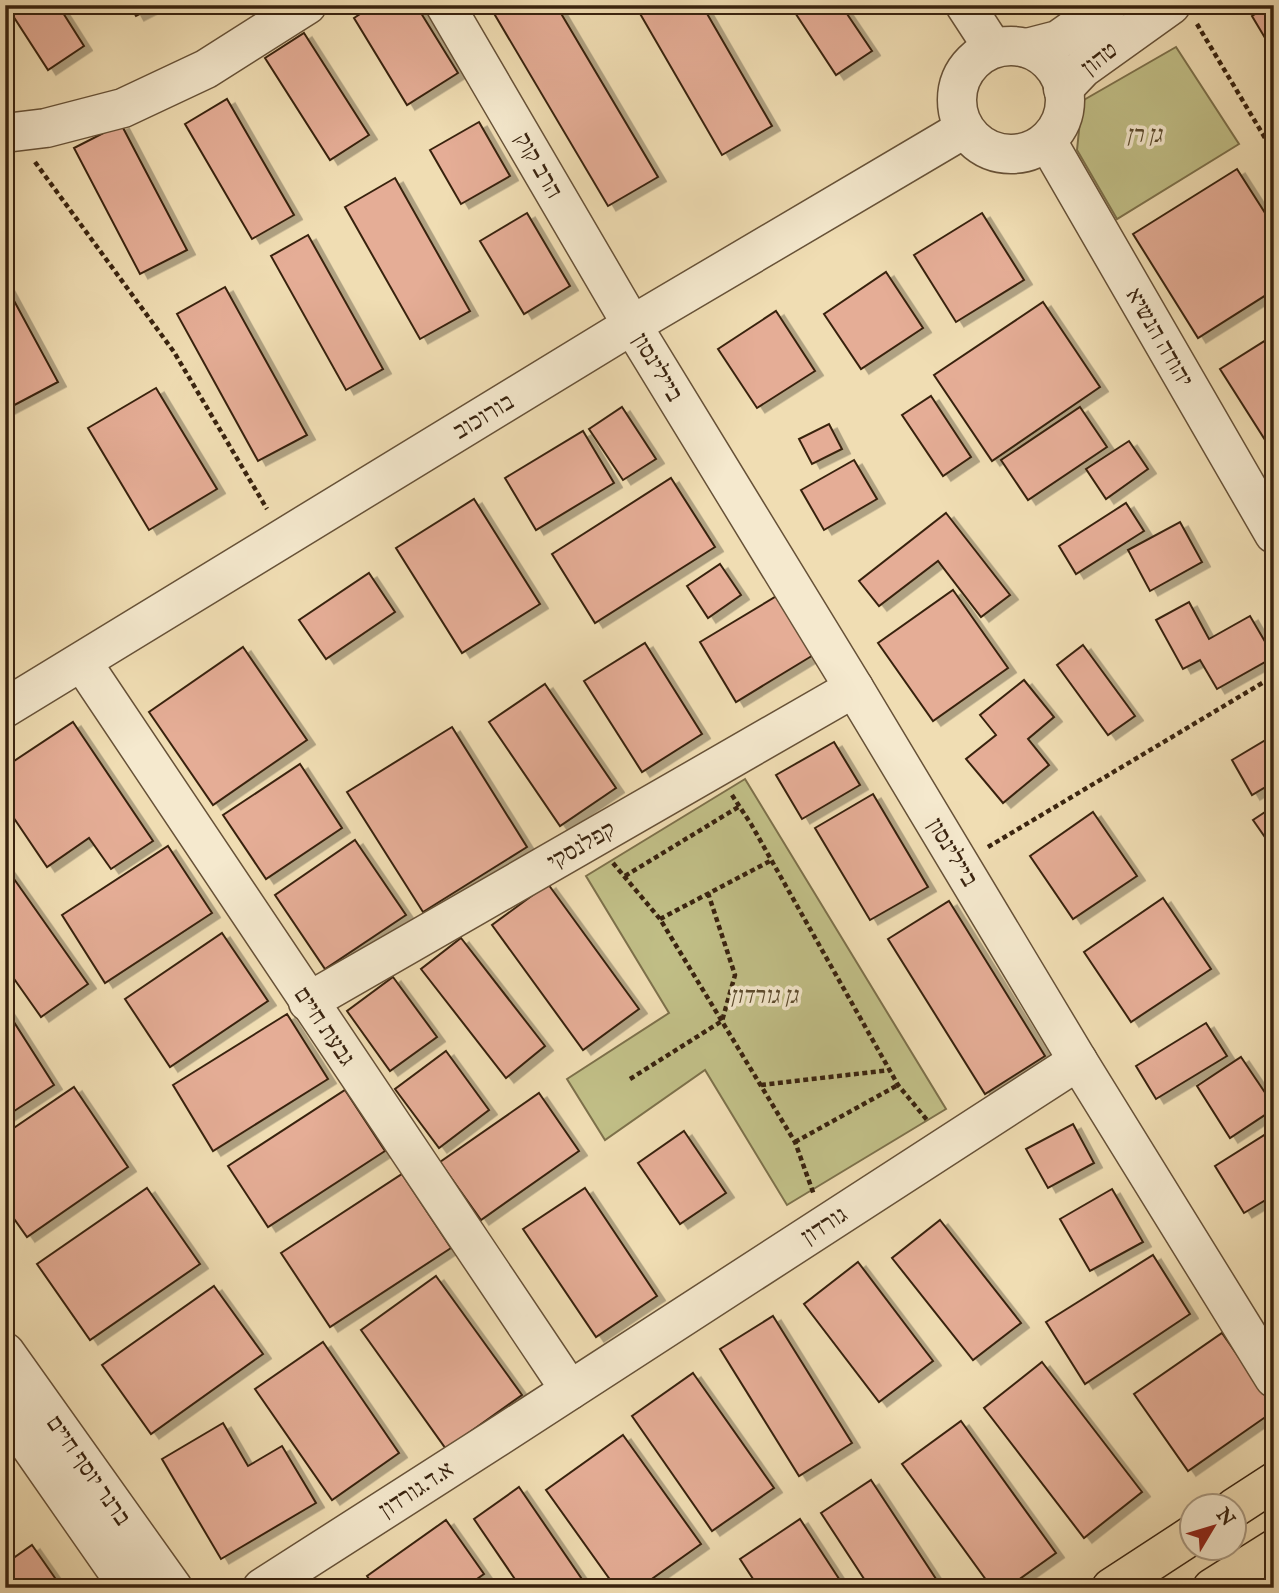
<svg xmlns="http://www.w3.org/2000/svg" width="1279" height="1593" viewBox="0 0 1279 1593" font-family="'IM FELL English','Frank Ruhl Libre',serif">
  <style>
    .green { fill: #c1bf87; stroke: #7d714b; stroke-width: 2 }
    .building { fill: #e5ad96; stroke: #39230f; stroke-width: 2; filter: url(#shadow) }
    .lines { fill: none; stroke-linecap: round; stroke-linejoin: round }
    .minor-casing { stroke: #675238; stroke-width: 41 }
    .major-casing { stroke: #39230f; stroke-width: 41 }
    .path { stroke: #39230f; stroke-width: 4.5; stroke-dasharray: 5 3.5; stroke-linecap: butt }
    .minor { stroke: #f5e9ce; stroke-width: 38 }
    .major { stroke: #f0ddb3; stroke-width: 38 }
    .labels { text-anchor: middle; stroke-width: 7; stroke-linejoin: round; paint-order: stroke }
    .street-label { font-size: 24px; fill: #39230f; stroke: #f5e9ce }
    .park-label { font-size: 24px; font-style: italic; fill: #5b4a2d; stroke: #f5e9ce }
  </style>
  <defs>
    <filter id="shadow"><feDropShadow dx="8" dy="4.5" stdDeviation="0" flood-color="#0004"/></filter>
  </defs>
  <rect width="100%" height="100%" fill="#f0ddb3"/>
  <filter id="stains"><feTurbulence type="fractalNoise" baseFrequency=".00286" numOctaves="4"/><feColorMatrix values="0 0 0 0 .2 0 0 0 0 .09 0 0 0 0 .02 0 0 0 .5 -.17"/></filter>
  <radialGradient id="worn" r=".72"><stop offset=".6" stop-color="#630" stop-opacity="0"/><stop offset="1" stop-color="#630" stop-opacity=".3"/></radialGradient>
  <g class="green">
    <path d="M1176,47L1239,144L1117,219L1077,150L1082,101Z"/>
    <path d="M745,779L946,1109L787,1205L705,1070L605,1140L567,1079L669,1013L586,876Z"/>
  </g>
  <g class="building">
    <path d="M6,5H58L84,46L48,70Z"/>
    <path d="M130,5H157L136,16Z"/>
    <path d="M374,5H416L458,73L407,105L354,18Z"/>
    <path d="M489,5H556L658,177L608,206Z"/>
    <path d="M635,5H702L772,126L722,155Z"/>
    <path d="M790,5H841L872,51L836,75Z"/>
    <path d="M1270,5H1274V53L1252,16Z"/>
    <path d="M304,33L369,135L330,160L265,58Z"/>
    <path d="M227,99L294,215L252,239L185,124Z"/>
    <path d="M479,122L510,176L461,204L430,150Z"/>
    <path d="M121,124L187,250L140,274L74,148Z"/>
    <path d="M1237,169L1274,227V290L1198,338L1133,234Z"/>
    <path d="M395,178L470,311L420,339L345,207Z"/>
    <path d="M527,213L570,286L524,314L480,241Z"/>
    <path d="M982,213L1024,280L956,322L914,255Z"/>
    <path d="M308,235L383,369L346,390L271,256Z"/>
    <path d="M886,272L923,328L861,369L824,314Z"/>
    <path d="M5,284L58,382L5,410Z"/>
    <path d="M225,287L307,435L258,461L177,314Z"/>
    <path d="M1043,302L1100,387L992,461L934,375Z"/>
    <path d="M776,311L815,371L757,408L718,349Z"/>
    <path d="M1274,335V454L1220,369Z"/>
    <path d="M156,388L217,489L149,530L88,428Z"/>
    <path d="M931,396L971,457L943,476L902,415Z"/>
    <path d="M622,407L656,459L623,480L589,429Z"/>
    <path d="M1080,407L1107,447L1028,500L1001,460Z"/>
    <path d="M829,424L842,449L812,464L799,439Z"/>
    <path d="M583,431L614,483L536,530L505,478Z"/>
    <path d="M1129,441L1148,469L1106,499L1086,469Z"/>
    <path d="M854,460L877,499L824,530L801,490Z"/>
    <path d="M671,478L715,547L595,623L552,554Z"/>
    <path d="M474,499L540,604L462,653L396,548Z"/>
    <path d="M1126,503L1144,531L1076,574L1059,546Z"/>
    <path d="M946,513L1010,595L981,617L938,561L879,606L859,581Z"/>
    <path d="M1180,522L1202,562L1150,591L1128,550Z"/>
    <path d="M720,564L741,595L708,618L687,586Z"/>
    <path d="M369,573L395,612L326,659L299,620Z"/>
    <path d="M953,590L1008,668L933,721L878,643Z"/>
    <path d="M780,594L815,654L736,702L700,642Z"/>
    <path d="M1189,602L1209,639L1250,616L1274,657L1217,689L1200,660L1183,669L1156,620Z"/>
    <path d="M645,643L702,734L642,772L584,681Z"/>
    <path d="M1083,645L1135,716L1108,735L1057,665Z"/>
    <path d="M243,647L307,740L213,805L149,712Z"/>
    <path d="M1024,680L1054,717L1028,739L1049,765L1003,803L966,759L996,735L980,715Z"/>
    <path d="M545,684L616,788L560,826L489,722Z"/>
    <path d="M73,722L153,841L111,869L89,838L47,867L5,805V767Z"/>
    <path d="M452,727L527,847L423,912L347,792Z"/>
    <path d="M1274,735V782L1252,795L1232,760Z"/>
    <path d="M834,742L860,785L802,819L776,775Z"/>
    <path d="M300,764L342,828L266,879L223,815Z"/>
    <path d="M873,794L928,887L870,920L815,828Z"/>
    <path d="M1274,806V850L1253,820Z"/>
    <path d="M1093,812L1137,876L1073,919L1030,856Z"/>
    <path d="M355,840L406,915L325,969L275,895Z"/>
    <path d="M168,846L212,913L105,983L62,915Z"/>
    <path d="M7,869L88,984L41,1017L5,966V870Z"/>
    <path d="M548,884L639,1009L583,1050L492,925Z"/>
    <path d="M1163,898L1211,969L1131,1022L1084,952Z"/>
    <path d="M949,901L1045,1056L985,1094L888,939Z"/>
    <path d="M222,933L268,1001L170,1067L125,999Z"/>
    <path d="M461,938L545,1046L506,1078L421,969Z"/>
    <path d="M393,977L437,1037L390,1071L347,1011Z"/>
    <path d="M5,1008L54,1085L5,1117Z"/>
    <path d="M287,1014L328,1079L213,1151L173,1085Z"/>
    <path d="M1206,1023L1227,1056L1156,1099L1136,1066Z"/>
    <path d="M446,1051L489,1110L439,1148L395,1089Z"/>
    <path d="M1241,1057L1274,1106V1109L1230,1138L1197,1086Z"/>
    <path d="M74,1087L128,1167L27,1237L5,1206V1134Z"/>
    <path d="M345,1090L385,1151L268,1227L228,1166Z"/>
    <path d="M539,1093L579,1151L481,1220L440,1162Z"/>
    <path d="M1073,1124L1094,1163L1048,1188L1026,1149Z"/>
    <path d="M684,1131L726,1193L680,1224L638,1163Z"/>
    <path d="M1266,1134L1274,1147V1195L1244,1213L1215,1166Z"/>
    <path d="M402,1174L451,1248L330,1327L281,1253Z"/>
    <path d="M147,1188L200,1264L90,1340L37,1264Z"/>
    <path d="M585,1188L657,1296L596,1337L523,1229Z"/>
    <path d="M1112,1189L1143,1242L1090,1271L1060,1219Z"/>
    <path d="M940,1220L1021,1323L973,1360L892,1258Z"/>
    <path d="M1153,1255L1190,1314L1085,1384L1046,1322Z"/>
    <path d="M858,1262L933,1361L879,1402L804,1304Z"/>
    <path d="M436,1276L522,1395L446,1449L361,1330Z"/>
    <path d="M214,1286L263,1354L151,1434L102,1365Z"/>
    <path d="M773,1316L852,1443L799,1476L720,1349Z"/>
    <path d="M1222,1333L1274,1408V1411L1188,1471L1134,1394Z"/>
    <path d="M323,1342L399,1453L332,1500L255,1389Z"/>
    <path d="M1042,1362L1142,1492L1084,1538L984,1408Z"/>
    <path d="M693,1373L774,1488L712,1531L632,1416Z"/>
    <path d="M961,1421L1056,1553L1007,1588H992L902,1464Z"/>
    <path d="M223,1423L248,1466L282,1446L316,1503L221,1559L162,1459Z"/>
    <path d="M623,1435L701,1544L639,1588H616L546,1490Z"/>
    <path d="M871,1480L942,1588H870L821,1513Z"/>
    <path d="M519,1487L588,1588H521L474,1519Z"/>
    <path d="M800,1519L845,1588H759L740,1559Z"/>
    <path d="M446,1520L484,1574L464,1588H375L367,1576Z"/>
    <path d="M32,1545L62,1588H5V1564Z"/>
  </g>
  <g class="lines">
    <defs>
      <g id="minor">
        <path d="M445,5L632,325L854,688L1078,1061L1274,1378"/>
        <path d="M965,5L993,48"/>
        <circle cx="1011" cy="100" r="54"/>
        <path d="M1027,48L1058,40L1108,5"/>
        <path d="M1063,89L1083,68L1171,5"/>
        <path d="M5,133L46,128L123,108L206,69L307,5"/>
        <path d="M1047,141L1274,534"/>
        <path d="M82,662L570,1390"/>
        <path d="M5,708L632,325L964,129"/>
        <path d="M308,1002L854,688"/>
        <path d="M5,1352L173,1588"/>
        <path d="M5,1410L129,1588"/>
        <path d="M262,1588L493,1440L1078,1061"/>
      </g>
      <g id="major">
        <path d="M1234,1508L1274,1482"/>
        <path d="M1111,1588L1192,1535"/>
        <path d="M1212,1588L1274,1549"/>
      </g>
    </defs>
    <use href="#minor" class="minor-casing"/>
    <use href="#major" class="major-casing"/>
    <g class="path">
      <path d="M1197,24L1274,153"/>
      <path d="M35,162L174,352L267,509"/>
      <path d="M732,795L751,824L898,1085L927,1120"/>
      <path d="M988,847L1274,676"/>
      <path d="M613,863L660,919L795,1142L814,1195"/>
      <path d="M625,876L740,806"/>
      <path d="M660,919L772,860"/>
      <path d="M630,1079L722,1021L735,975L708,893"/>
      <path d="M761,1085L890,1070"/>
      <path d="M795,1142L898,1085"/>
    </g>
    <use href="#minor" class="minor"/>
    <use href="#major" class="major"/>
  </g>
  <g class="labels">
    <g class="street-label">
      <text transform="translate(1099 58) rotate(-38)" y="8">טהון</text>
      <text transform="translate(539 165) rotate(60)" y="8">הרב קוק</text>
      <text transform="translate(1160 337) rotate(60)" y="8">יהודה הנשיא</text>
      <text transform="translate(658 367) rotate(59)" y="8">ביילינסון</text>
      <text transform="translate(483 416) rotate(-31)" y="8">בורוכוב</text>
      <text transform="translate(581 845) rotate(-30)" y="8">קפלנסקי</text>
      <text transform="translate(953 852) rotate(59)" y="8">ביילינסון</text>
      <text transform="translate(325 1026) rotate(56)" y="8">גבעת חיים</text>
      <text transform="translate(824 1225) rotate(-33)" y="8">גורדון</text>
      <text transform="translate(89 1470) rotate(55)" y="8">ברנר יוסף חיים</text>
      <text transform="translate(416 1489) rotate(-33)" y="8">א.ד.גורדון</text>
    </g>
    <g class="park-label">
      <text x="1144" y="142">גן רן</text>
      <text x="764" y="1003">גן גורדון</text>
    </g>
  </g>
  <rect width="1279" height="1593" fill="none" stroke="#f0ddb3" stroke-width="28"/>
  <rect x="7" y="7" width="1265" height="1579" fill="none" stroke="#39230f" stroke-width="3.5"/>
  <rect x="14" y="14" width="1251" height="1565" fill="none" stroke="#39230f" stroke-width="2"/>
  <g transform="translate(1213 1527) rotate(52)"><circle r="33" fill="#f5e9ce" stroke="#aa9a82" stroke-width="2"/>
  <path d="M0-5L12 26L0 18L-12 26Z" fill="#8f2418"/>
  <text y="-10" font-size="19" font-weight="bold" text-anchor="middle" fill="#39230f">N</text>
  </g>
  <rect width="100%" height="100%" filter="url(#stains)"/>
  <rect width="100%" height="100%" fill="url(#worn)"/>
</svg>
